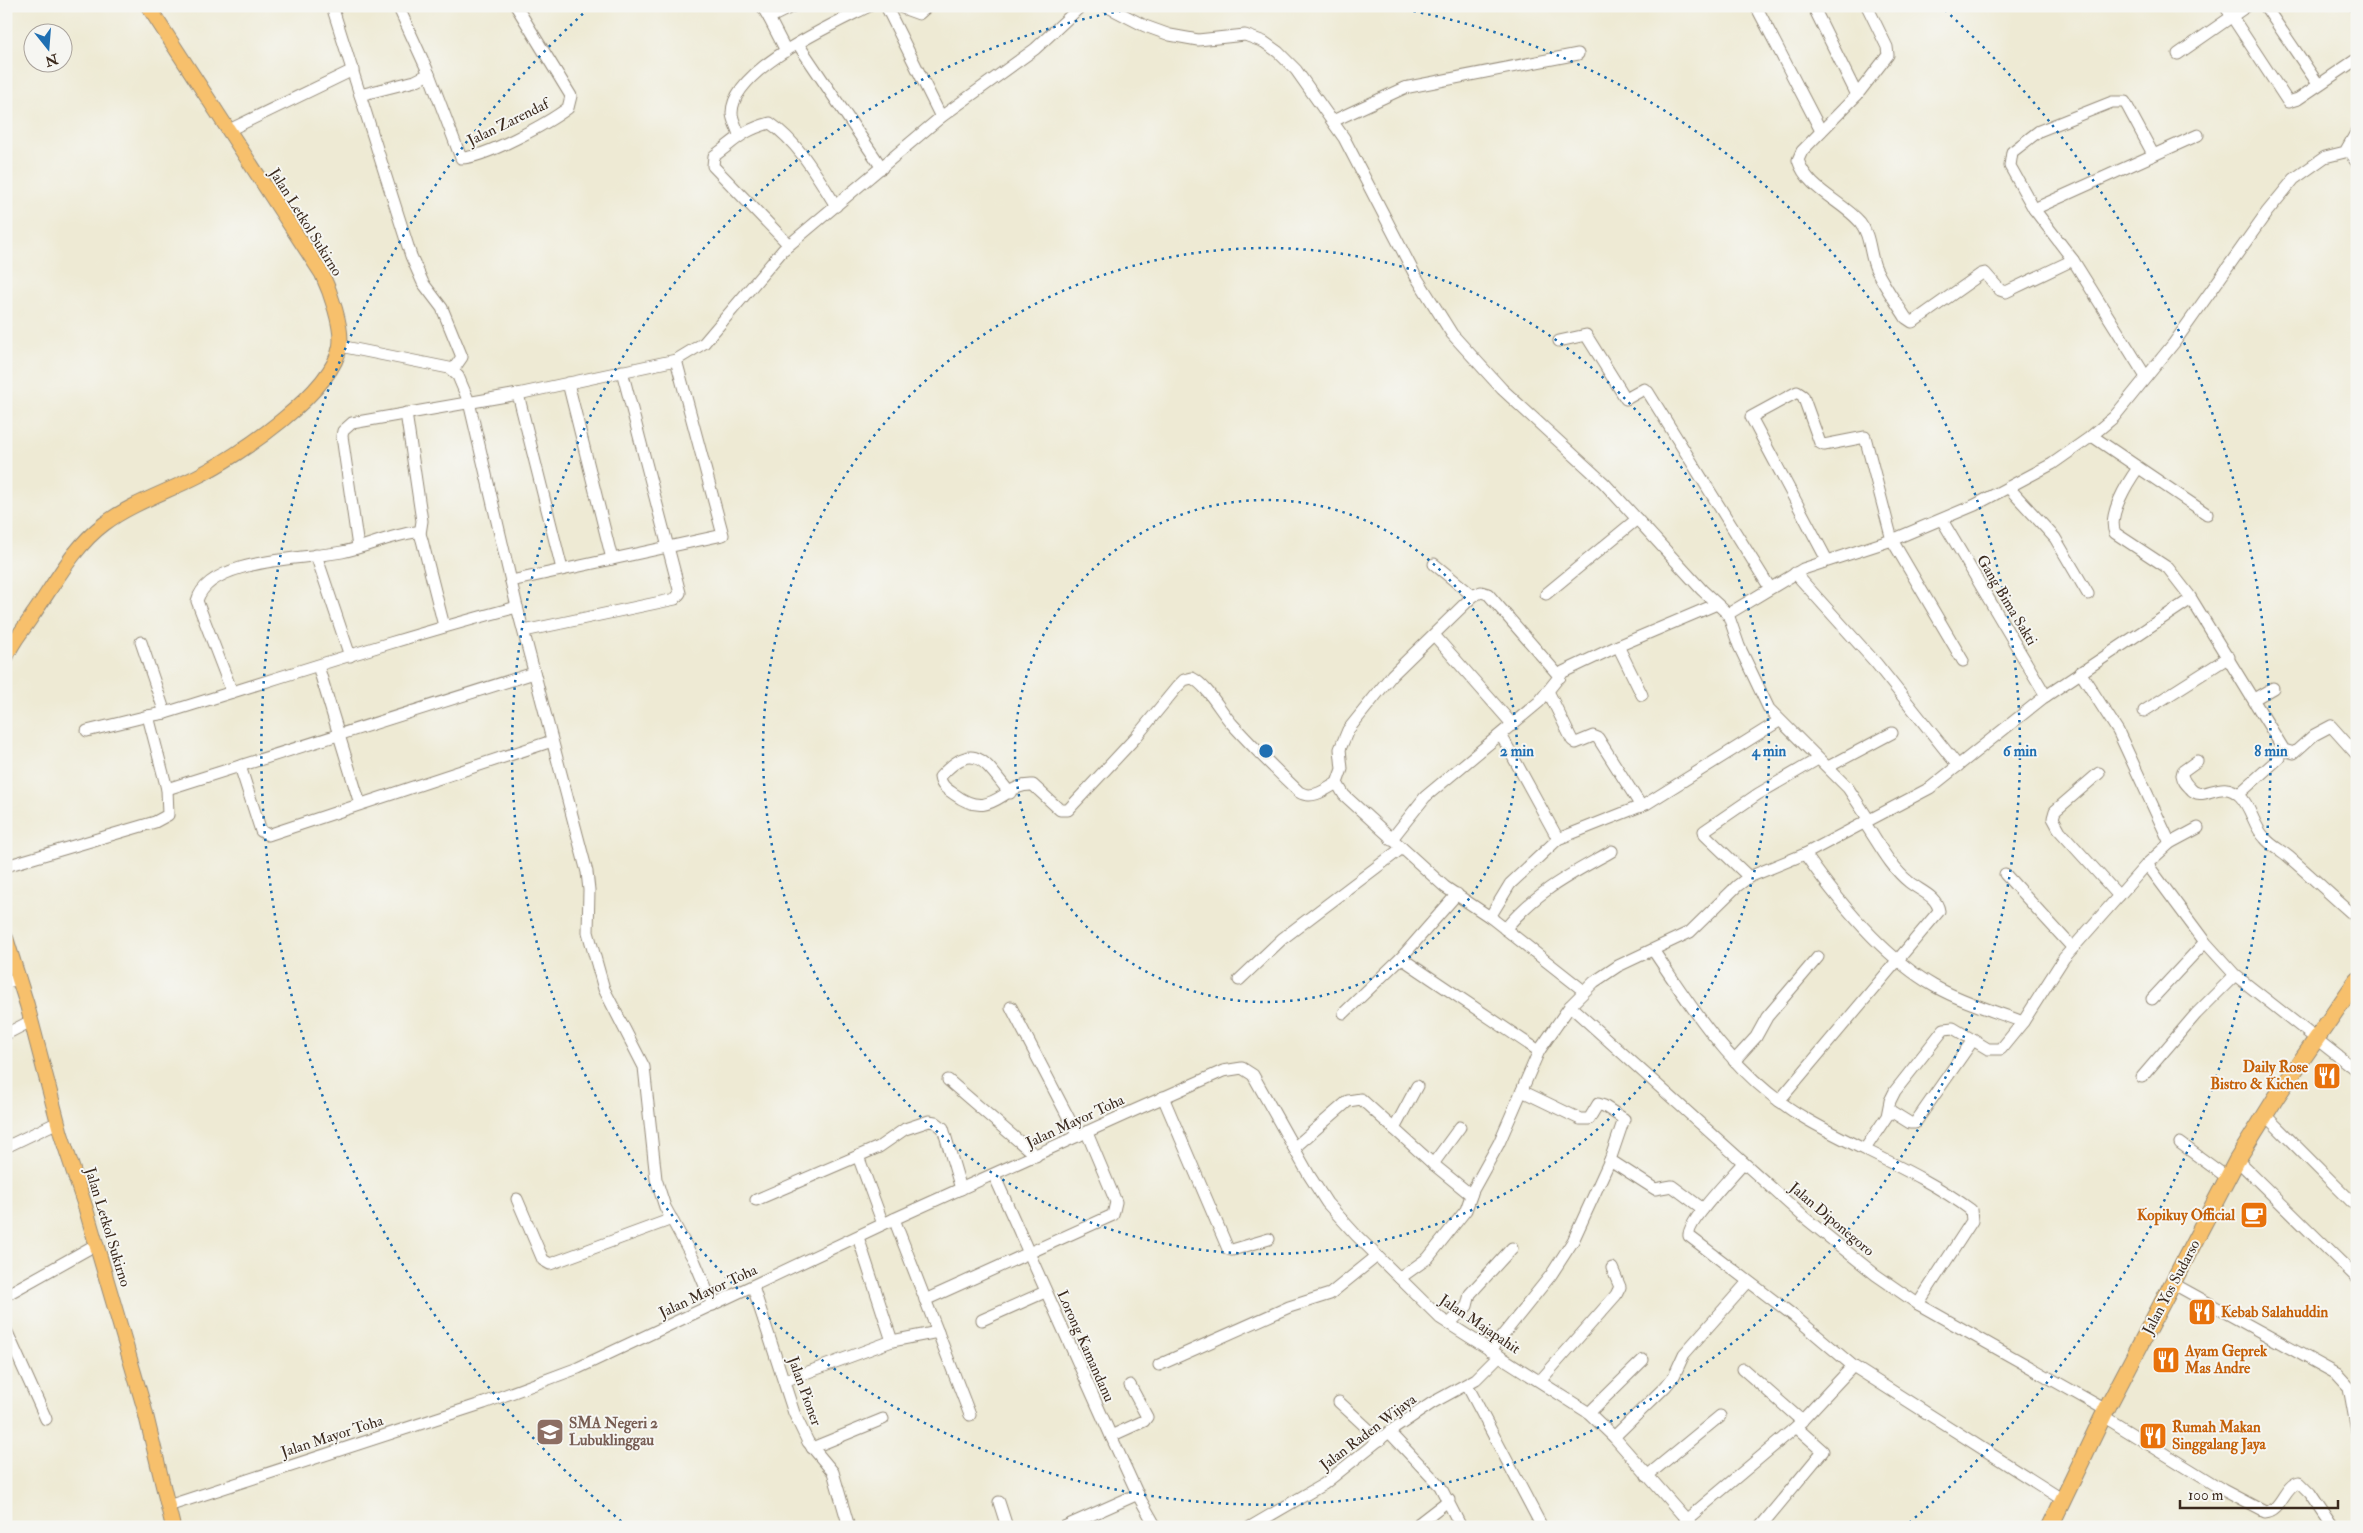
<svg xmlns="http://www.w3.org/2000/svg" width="2363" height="1533" viewBox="0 0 2363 1533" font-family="'IM FELL Double Pica',serif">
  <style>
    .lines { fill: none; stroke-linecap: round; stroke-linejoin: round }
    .minor-casing { stroke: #948a79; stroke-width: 13 }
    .major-casing { stroke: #948a79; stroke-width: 16 }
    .highway-casing { stroke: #948a79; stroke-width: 18 }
    .minor { stroke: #fff; stroke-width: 11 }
    .major { stroke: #f7c06c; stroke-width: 14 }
    .highway { stroke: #f7c06c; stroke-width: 16 }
    .ring { fill: none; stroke: #1f6fb2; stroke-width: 2.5; stroke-dasharray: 2.5 5 }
    .labels { text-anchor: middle; stroke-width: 4; stroke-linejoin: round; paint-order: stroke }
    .street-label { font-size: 15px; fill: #3b2a1e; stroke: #f6f6f2 }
    .food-label { font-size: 15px; font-weight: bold; fill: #c56008; stroke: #f6f6f2; text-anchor: start }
    .education-label { font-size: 15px; font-weight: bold; fill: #785e54; stroke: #f6f6f2; text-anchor: start }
    .centre { fill: #1f6fb2; stroke: #f6f6f2; stroke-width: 2.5 }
    .ring-label { font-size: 15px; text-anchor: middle; font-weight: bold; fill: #1f6fb2; stroke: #f6f6f2; stroke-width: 4; stroke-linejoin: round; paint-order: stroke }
  </style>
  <rect width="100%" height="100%" fill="#f6f6f2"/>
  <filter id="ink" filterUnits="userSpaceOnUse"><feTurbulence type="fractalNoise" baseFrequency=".02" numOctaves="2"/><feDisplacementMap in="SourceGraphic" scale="10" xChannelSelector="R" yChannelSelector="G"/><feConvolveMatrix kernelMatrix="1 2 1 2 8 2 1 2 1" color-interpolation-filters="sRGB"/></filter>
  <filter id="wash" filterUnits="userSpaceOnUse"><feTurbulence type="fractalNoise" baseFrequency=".0096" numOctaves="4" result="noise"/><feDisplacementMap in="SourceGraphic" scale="20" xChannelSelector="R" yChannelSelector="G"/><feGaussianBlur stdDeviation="1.12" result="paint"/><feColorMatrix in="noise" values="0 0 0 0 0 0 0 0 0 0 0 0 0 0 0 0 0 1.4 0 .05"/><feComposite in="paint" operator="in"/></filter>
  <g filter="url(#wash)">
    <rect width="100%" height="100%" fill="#eeead4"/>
  </g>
  <g filter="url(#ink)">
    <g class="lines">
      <defs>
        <g id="minor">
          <path d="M332,6L411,256L423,283L442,308L462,357L453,370"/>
          <path d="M762,6L769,18L793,6"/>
          <path d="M886,6L941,117"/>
          <path d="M897,6L919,14L928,6"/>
          <path d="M1106,6L1145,26L1170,35L1198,40L1245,35L1264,42L1278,52L1296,70L1344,138L1415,275L1452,334L1502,389L1604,483L1702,590L1728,614L1739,646L1769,709L1848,788L1869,820"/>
          <path d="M1756,6L1821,131"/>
          <path d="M1813,6L1857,95"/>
          <path d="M1867,6L1887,47L1888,55L1857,95L1802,151L1798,160C1807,189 1842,201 1860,222C1871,236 1869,254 1876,269C1884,286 1896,302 1906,318L1912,322L1916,320L1981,274L1985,273L2000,290L2006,292L2073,260L2146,377"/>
          <path d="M2225,6L2288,102L2298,99L2357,59"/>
          <path d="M2265,6L2318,84"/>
          <path d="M2355,6L2357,9"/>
          <path d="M769,18L786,51"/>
          <path d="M798,44L882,168"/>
          <path d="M2178,54L2247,6"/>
          <path d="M429,74L461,158C485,158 548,123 568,108L571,96L516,6"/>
          <path d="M360,95L415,81L429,74L398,6"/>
          <path d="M1333,121L1404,88L1578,54"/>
          <path d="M229,130L353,70"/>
          <path d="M739,135C737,127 732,120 732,113C732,69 834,24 869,6"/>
          <path d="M2348,150L2357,163"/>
          <path d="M2034,209L2010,166L2012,152L2039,131L2112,102H2125L2153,154"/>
          <path d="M789,245L713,166L714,156C736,140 743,130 770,123C799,143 817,176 836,206"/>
          <path d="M2073,260L2034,209L2198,135"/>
          <path d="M1559,341L1586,335L1626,399L1644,389L1648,392L1770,588"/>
          <path d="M340,346L449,368L458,376L469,402L517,607L587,872L589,890L588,932L604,989L644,1067L656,1179L665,1207L695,1262L713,1305"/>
          <path d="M568,383L612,559"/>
          <path d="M518,394L562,569"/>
          <path d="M406,413L422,521L420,534"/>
          <path d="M2092,436L2207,514"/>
          <path d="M2138,468C2128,482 2107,515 2115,533L2168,568L2189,595L2284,750L2294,753L2314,735L2331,726L2357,755"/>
          <path d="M2009,488L2055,538L2088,594"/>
          <path d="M1942,520L2046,696"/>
          <path d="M358,547L342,436L343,431L352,423L518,394L676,360L704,343L783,250L941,117L1035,49L1081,6"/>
          <path d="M316,555L350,656"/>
          <path d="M1827,560L1751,417L1797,392L1803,396L1820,443L1824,445L1865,437L1892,540L1963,661"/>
          <path d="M1434,564L1473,596"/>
          <path d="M1795,573L1876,663L1958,766"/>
          <path d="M511,581L723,535L676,360"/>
          <path d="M1546,594L1637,519"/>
          <path d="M1728,614L1803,569L1892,540L1975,505L2052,464L2089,438L2114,417L2174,343L2267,212L2294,179L2325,157L2345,152L2357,131"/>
          <path d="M524,631L675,599L680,593L622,371"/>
          <path d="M1434,635L1513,725"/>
          <path d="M141,642L165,713"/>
          <path d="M1618,646L1642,695"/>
          <path d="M318,666L360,804"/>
          <path d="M2080,672L2118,731L2170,843"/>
          <path d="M1560,677L1488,594L1481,592L1473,596L1392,675L1348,730L1340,749L1342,769L1337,783L1344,795L1445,887L1490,917L1584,991"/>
          <path d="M1548,691L1572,740L1576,743L1593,736L1598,738L1641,806"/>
          <path d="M232,692L197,601C208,558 307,559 342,552C367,547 390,535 416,532L420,534L422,540L444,626"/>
          <path d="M2254,699L2273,688"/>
          <path d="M2144,711L2229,657"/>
          <path d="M87,731L148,716"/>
          <path d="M1501,735L1558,839"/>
          <path d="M2197,761L2183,771L2182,775C2183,781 2186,784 2190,788C2203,805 2220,776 2240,796C2252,808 2253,826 2265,838C2271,846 2281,850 2289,857C2312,877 2334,898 2357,918"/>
          <path d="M240,766L261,831L268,835L552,741"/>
          <path d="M1828,767L1892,733"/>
          <path d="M2099,773L2055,811L2053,818L2060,831L2119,896"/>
          <path d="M167,789L534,673"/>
          <path d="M1010,793C985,763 975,738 940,777C941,786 947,789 954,794C993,823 1002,783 1033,785L1060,810H1068L1136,737L1177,687L1184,680L1192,678C1208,686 1220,711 1233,725C1254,748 1276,770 1299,792C1312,800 1325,790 1337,783"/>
          <path d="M2239,794L2279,758"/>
          <path d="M1391,840L1425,797L1539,702L1563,672L1618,646L1717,604"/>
          <path d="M1805,854C1838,901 1883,957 1934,986C1962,1002 1994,1011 2023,1022"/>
          <path d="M2147,864L2205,942L2235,975L2357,1071"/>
          <path d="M6,866L155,822L168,815L167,789L148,716L165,713C282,677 399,638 517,607"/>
          <path d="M2005,874L2073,948"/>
          <path d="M1749,877L1705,835L1704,831L1758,794L1818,759"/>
          <path d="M1457,894L1401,958L1539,1051"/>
          <path d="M1490,917L1510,884L1558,839L1646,804L1779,721"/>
          <path d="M1505,929C1538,890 1568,876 1612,851"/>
          <path d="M1653,950C1697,1015 1737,1080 1808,1120C1862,1151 1921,1173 1971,1210L1972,1221L1918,1304"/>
          <path d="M1239,980L1282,939L1402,848"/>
          <path d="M6,982L20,979"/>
          <path d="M2152,999L2205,942"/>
          <path d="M1570,1006L1805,1218L1876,1275L1918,1304L2106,1410"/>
          <path d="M1011,1007L1078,1136"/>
          <path d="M1344,1013L1401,958"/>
          <path d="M6,1034L31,1021"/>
          <path d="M1734,1061L1756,1037L1767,1017L1818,957"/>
          <path d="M2142,1077L2196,1014L2235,975"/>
          <path d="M948,1080L1036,1156"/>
          <path d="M1163,1097L1228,1249L1232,1250L1269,1239"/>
          <path d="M1779,1101L1939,911C1937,896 1920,891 1909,882C1890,867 1878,842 1864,822"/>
          <path d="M1889,1110L1910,1123H1915L1973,1040"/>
          <path d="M2265,1115L2357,1207"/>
          <path d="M1394,1129L1417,1086"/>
          <path d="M2180,1143L2228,1178"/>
          <path d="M6,1147L58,1122"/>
          <path d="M1294,1148L1348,1101L1361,1099L1433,1164L1471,1195"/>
          <path d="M1865,1149L1887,1116L1890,1101L1895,1091L1944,1029L1953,1028L1988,1049H2001L2023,1022L2064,958L2147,864L2170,843L2198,828"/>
          <path d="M858,1156L883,1224"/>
          <path d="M1610,1160L1655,1189L1672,1186L1703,1209"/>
          <path d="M2237,1160L2357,1278"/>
          <path d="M1743,1163C1733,1175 1686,1223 1689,1236L1794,1316L1853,1366L2063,1500"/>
          <path d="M1433,1164L1460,1127"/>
          <path d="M994,1175L1111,1436L1139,1497L1156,1527"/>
          <path d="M517,1199L543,1260L550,1264L672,1219"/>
          <path d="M756,1200L879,1147L905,1129L929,1121L935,1122L943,1128L961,1189"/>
          <path d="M894,1219L970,1415"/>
          <path d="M858,1237L892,1341"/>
          <path d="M1400,1278L1428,1258L1466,1210L1473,1190L1499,1143L1539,1051L1570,1006L1594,982L1618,966L1690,932L1737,886L1749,877L1805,854L1930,788L2043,698L2191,599"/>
          <path d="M2172,1283L2337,1374L2349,1387L2357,1431"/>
          <path d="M753,1287L794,1413L808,1442L833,1472L849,1527"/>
          <path d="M6,1295L97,1244"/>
          <path d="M925,1300L1113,1215L1116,1202L1087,1133"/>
          <path d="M982,1320L1045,1292"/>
          <path d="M1449,1324L1467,1306L1470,1294L1512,1248"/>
          <path d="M6,1330L46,1419"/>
          <path d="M1490,1351L1551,1275L1573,1241L1610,1160L1624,1119L1604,1106L1598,1104L1589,1119H1580L1522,1091"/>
          <path d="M1159,1365L1289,1307L1330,1294L1377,1256"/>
          <path d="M1743,1369L1802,1421"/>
          <path d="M784,1381L892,1341L938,1332"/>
          <path d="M1540,1381L1616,1295L1620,1287L1612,1268"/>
          <path d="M1467,1385L1542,1527"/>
          <path d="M1339,1402L1380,1440"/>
          <path d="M1589,1413L1643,1360"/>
          <path d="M2103,1416L2223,1490L2265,1512C2282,1511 2284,1485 2299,1482L2310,1493L2333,1527"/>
          <path d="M1389,1432L1440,1486L1461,1527"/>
          <path d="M1111,1436L1144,1421L1147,1417L1130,1385"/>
          <path d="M1614,1437L1666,1386L1674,1376L1684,1354L1747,1283"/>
          <path d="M812,1448L883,1419"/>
          <path d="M1647,1476L1720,1416"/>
          <path d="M999,1502L1007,1527"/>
          <path d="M168,1506L484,1403L578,1368L894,1219L1124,1115L1223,1071L1242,1068L1253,1075L1309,1175L1327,1203L1356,1235L1440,1318L1589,1413L1614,1437L1693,1527"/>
          <path d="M1686,1520L1796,1427L1853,1366"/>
          <path d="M1064,1527L1138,1494"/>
          <path d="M1250,1527L1324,1484L1389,1432L1432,1403L1476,1379L1499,1356"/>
          <path d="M1414,1527L1449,1500"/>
          <path d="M1760,1527L1823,1451L1796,1427"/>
        </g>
        <g id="major">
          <path d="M6,658C11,643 24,629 32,616C54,585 73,547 104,524C132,503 167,492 198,476C238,456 333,392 340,346C343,327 330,291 322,274L148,6"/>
          <path d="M6,938L27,1005L61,1134L85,1206L144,1407L173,1527"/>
        </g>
        <path id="highway" d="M2050,1527L2106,1410L2237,1160L2277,1096L2357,980"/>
      </defs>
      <use href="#minor" class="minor-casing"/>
      <use href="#major" class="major-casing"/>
      <use href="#highway" class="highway-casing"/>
      <use href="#minor" class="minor"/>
      <use href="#major" class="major"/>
      <use href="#highway" class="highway"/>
    </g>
  </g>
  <g class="ring">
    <circle cx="1266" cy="751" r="251"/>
    <circle cx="1266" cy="751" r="503"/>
    <path d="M1384 6A754 754 0 1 1 1148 6"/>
    <path d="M627 1526A1005 1005 0 0 1 587 10M1945 10A1005 1005 0 0 1 1905 1526"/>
  </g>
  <defs>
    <symbol id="restaurant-square" viewBox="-11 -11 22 22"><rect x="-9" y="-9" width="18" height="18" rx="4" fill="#e8710a" stroke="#f6f6f2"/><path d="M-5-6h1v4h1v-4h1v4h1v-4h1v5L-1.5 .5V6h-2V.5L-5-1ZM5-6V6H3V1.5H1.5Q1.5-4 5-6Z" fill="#fff"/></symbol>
    <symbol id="cafe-square" viewBox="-11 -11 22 22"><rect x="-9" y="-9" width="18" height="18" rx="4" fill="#e8710a" stroke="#f6f6f2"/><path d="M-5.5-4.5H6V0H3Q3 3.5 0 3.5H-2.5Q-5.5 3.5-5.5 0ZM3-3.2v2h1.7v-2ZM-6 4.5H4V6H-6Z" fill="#fff"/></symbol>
    <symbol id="school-square" viewBox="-11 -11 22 22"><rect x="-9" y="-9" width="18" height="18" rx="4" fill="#8d6e63" stroke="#f6f6f2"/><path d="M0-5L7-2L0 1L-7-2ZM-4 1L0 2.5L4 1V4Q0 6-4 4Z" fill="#fff"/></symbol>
  </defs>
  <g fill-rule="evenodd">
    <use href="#restaurant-square" x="2311" y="1060" width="32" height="32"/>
    <use href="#cafe-square" x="2238" y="1199" width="32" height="32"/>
    <use href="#restaurant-square" x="2186" y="1296" width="32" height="32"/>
    <use href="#restaurant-square" x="2150" y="1344" width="32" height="32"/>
    <use href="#school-square" x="534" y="1416" width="32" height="32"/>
    <use href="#restaurant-square" x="2137" y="1420" width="32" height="32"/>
  </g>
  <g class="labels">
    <g class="street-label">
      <text transform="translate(508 122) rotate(-26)" y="5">Jalan Zarendaf</text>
      <text transform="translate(306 222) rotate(58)" y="5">Jalan Letkol Sukirno</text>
      <text transform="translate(2007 600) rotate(59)" y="5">Gang Bima Sakti</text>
      <text transform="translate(1075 1121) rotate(-25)" y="5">Jalan Mayor Toha</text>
      <text transform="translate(1832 1219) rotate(40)" y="5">Jalan Diponegoro</text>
      <text transform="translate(108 1227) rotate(73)" y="5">Jalan Letkol Sukirno</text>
      <text transform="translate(2171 1287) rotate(-62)" y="5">Jalan Yos Sudarso</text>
      <text transform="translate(708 1291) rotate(-25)" y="5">Jalan Mayor Toha</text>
      <text transform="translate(1480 1324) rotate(34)" y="5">Jalan Majapahit</text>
      <text transform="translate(1086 1346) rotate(66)" y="5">Lorong Kamandanu</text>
      <text transform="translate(805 1391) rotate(70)" y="5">Jalan Pioner</text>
      <text transform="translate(1368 1432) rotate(-37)" y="5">Jalan Raden Wijaya</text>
      <text transform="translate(332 1436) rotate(-18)" y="5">Jalan Mayor Toha</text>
    </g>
    <g class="food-label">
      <text x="2308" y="1072" text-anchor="end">Daily Rose<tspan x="2308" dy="17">Bistro &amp; Kichen</tspan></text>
      <text x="2235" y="1220" text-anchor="end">Kopikuy Official</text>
      <text x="2221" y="1317">Kebab Salahuddin</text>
      <text x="2185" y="1356">Ayam Geprek<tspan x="2185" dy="17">Mas Andre</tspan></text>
      <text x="2172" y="1432">Rumah Makan<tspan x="2172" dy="17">Singgalang Jaya</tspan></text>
    </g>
    <g class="education-label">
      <text x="569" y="1428">SMA Negeri 2<tspan x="569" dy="17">Lubuklinggau</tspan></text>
    </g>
  </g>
  <circle cx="1266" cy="751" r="8" class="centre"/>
  <g class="ring-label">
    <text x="1517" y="756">2 min</text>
    <text x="1769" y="756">4 min</text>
    <text x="2020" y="756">6 min</text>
    <text x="2271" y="756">8 min</text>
  </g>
  <rect width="2363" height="1533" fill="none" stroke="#f6f6f2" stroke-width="25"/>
  <g transform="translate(48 48) rotate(163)"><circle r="24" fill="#f6f6f2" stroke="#aba49d"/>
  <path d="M0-4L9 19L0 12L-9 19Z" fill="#1f6fb2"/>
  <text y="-8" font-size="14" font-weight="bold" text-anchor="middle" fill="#3b2a1e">N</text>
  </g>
  <path d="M2180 1500v8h158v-8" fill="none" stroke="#3b2a1e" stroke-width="2.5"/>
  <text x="2188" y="1500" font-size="15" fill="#3b2a1e" stroke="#f6f6f2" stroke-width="4" paint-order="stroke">100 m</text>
</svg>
